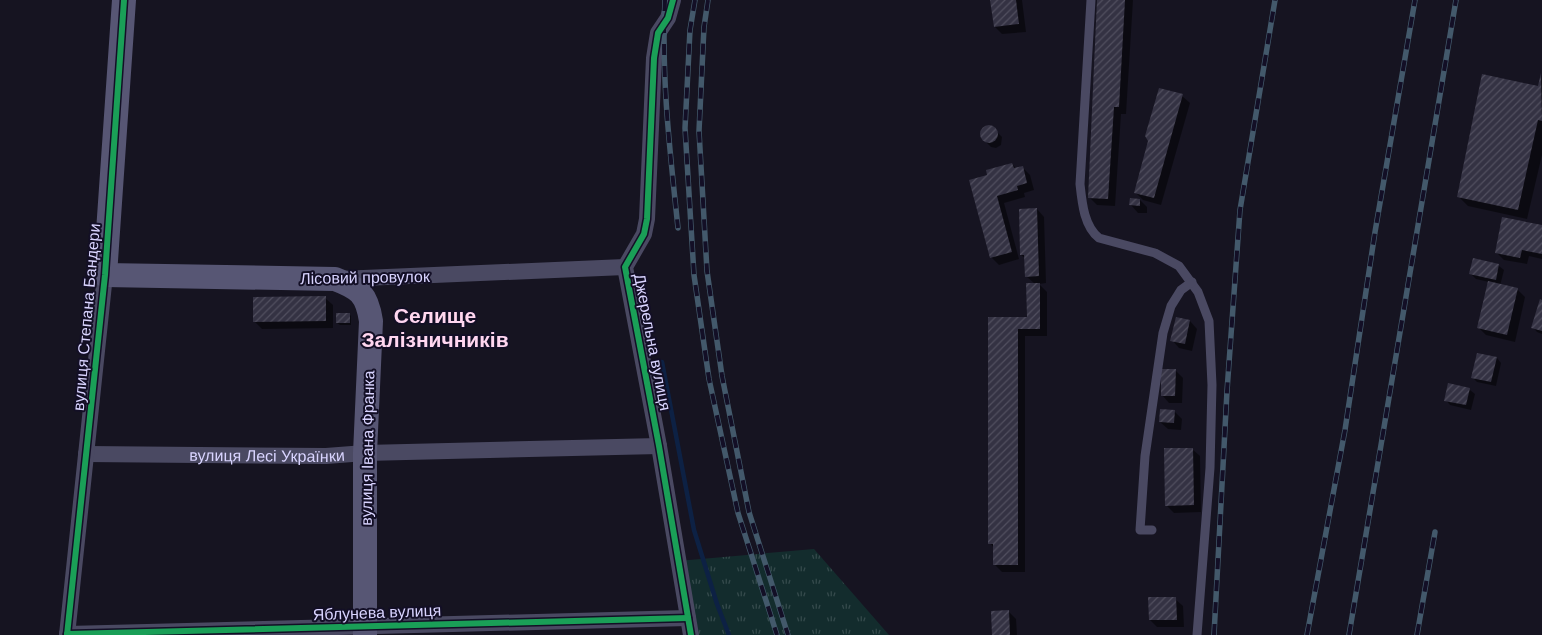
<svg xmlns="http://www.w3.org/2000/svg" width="1542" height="635" viewBox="0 0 1542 635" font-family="Helvetica,sans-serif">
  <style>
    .grass { fill: url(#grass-tufts) }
    .shadow { fill: #0007 }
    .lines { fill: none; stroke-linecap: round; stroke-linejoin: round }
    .stream { stroke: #0d2144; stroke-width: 4.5 }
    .building { fill: url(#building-hatch) }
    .lane { stroke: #4a4962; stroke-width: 9 }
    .street { stroke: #4a4962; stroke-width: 16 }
    .secondary { stroke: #575674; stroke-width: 24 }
    .rail-casing { stroke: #43596b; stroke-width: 5.5 }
    .rail { stroke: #130f26; stroke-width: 4; stroke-dasharray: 11; stroke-linecap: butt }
    .cycleway-casing { stroke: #130f26; stroke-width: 9 }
    .cycleway { stroke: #1a9f57; stroke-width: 6 }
    .labels { text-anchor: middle; stroke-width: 4; stroke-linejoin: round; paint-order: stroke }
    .street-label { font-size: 16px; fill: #d9d4ff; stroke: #130f26 }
    .district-label { font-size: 21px; font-weight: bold; fill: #ffd6f0; stroke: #130f26 }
  </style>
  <defs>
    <pattern id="grass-tufts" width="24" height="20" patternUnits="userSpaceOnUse" patternTransform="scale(1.25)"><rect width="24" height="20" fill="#132c2d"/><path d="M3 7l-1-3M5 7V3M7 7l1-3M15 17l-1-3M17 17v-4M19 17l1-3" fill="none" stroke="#354a4c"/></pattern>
    <pattern id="building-hatch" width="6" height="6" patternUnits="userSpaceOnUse" patternTransform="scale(1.25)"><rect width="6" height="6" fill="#343243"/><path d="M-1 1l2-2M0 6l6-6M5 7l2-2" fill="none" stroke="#514f5f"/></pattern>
  </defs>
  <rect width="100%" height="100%" fill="#161421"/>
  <path class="grass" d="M814,549L889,635H691L678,561Z"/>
  <g class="shadow">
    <path d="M992,0H1022L1026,32L1002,34L995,27Z"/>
    <path d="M1099,0H1133L1126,114H1121L1115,206L1097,205L1089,197Z"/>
    <path d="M1542,75V155L1527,219L1468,206L1458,196L1539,88Z"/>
    <path d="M1182,96L1190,103L1161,205L1143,200L1135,192Z"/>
    <path d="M987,126H991L1002,137L1001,145L996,148L991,147L981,137V132Z"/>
    <path d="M1012,164L1017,169L1022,167L1030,175L1034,190L1024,193L1025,197L1004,203L1019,259L999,265L991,257L989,175Z"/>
    <path d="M1140,200L1147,207V213H1138L1131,205Z"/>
    <path d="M1037,209L1044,217L1046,283L1039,284L1047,292V336H1025V572H1002L994,564V548L990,543L989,318H1028L1035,284L1026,276V259L1021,255Z"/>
    <path d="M1542,226V259L1529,256L1527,264L1504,260L1496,252Z"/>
    <path d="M1474,260L1499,266L1504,270L1500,286L1518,290L1525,297L1515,342L1486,335L1479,328L1489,282L1476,279L1471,274Z"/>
    <path d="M325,298L333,305V328L262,329L255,322Z"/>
    <path d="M1542,301V334L1537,332L1533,327Z"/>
    <path d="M349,314L351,316V325H340L337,323Z"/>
    <path d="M1190,321L1197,329L1192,351L1179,348L1172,340Z"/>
    <path d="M1497,358L1501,363L1496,386L1477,382L1472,377Z"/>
    <path d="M1175,370L1183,378L1182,403H1169L1162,395Z"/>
    <path d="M1449,385L1470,390L1475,394L1471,410L1450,405L1446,400Z"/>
    <path d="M1174,411L1182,419L1181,430L1168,429L1160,422Z"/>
    <path d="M1192,449L1200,456L1201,512L1174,513L1166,505Z"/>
    <path d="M1175,599L1183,606L1184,627H1157L1150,620Z"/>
    <path d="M1009,612L1016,619L1017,635H993Z"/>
  </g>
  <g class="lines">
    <path class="stream" d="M662,362L694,530L717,604L729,635"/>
  </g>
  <g class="building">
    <path d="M990,0H1016L1019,24L994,27Z"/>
    <path d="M1097,0H1125L1119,107H1114L1108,199L1088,198Z"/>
    <path d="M1541,73L1542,121L1538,120L1518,210L1457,197L1482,74L1538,86Z"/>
    <path d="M1159,88L1183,94L1154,198L1134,193L1148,141L1145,136Z"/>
    <circle cx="989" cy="134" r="9"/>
    <path d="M1012,163L1014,168L1023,166L1027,183L1017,186L1018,190L997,196L1012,252L990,258L969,180L987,175L986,170Z"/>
    <path d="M1130,198L1140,199V206L1129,205Z"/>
    <path d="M1037,208L1039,276L1025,277L1024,255H1020L1019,209Z"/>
    <path d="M1502,217L1542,225V254L1522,250L1520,258L1495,253Z"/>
    <path d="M1473,258L1499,264L1496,280L1469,274Z"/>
    <path d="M1488,281L1518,288L1507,335L1477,328Z"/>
    <path d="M1026,283H1040V329H1018V565H993V544H988V317H1027Z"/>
    <path d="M326,296V321L253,322V297Z"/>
    <path d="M1540,299L1542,300V331L1531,328Z"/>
    <rect x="336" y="313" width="14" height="10"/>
    <path d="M1176,317L1190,320L1185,344L1170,341Z"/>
    <path d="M1477,353L1497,357L1491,382L1471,378Z"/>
    <path d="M1161,369H1176L1175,396H1161Z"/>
    <path d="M1448,383L1470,388L1466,405L1444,401Z"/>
    <path d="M1160,409L1175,410L1174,423L1159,422Z"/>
    <path d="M1164,448H1193L1194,505L1165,506Z"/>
    <path d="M1148,597H1176L1177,620H1149Z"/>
    <path d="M1009,610L1010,635H992L991,611Z"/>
  </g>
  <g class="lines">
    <g class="lane">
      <path d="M1091,0L1080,184C1082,203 1084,226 1099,238L1155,253L1179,266L1198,292L1209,321L1212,385L1210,468L1197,635"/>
      <path d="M1152,530H1140L1145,456L1163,333L1171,306L1181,290L1192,282"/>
    </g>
    <g class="street">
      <path d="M673,0L668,18L658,33L654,58L647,219L644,234L625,267L659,446L691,635"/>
      <path d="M340,279L625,267"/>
      <path id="s1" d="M86,454L326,456L365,453L659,446"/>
      <path d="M67,634L688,618"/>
      <path d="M67,635L105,275"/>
    </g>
    <path class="secondary" d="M124,0L105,275L335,279C359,288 367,294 371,321L365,453V635"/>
    <defs>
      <g id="rail">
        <path d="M665,0C661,77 670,152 678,228"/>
        <path d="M695,0L690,30L685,128L694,275L709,379L738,513L777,635"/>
        <path d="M708,0L704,27L699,131L707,271L722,376L749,512L788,635"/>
        <path d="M1214,635L1227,391L1240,210L1275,0"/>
        <path d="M1307,635L1345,430L1375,232L1415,0"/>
        <path d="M1349,635L1456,0"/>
        <path d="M1417,635L1435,532"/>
      </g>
    </defs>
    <use href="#rail" class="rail-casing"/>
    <use href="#rail" class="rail"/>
    <defs>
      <g id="cycleway">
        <path d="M673,0L668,18L658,33L654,58L647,219L644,234L625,267L659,446L691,635"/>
        <path d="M67,634L688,618"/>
        <path d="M67,635L105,275L124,0"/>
      </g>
    </defs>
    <use href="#cycleway" class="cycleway-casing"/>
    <use href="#cycleway" class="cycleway"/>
  </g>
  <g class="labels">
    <g class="street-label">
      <text transform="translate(365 277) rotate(-1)" y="6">Лісовий провулок</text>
      <text transform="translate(86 317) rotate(-85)" y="6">вулиця Степана Бандери</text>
      <text transform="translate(653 342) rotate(79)" y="6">Джерельна вулиця</text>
      <text transform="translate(367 448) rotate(-89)" y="6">вулиця Івана Франка</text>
      <text dy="6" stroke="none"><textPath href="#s1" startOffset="181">вулиця Лесі Українки</textPath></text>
      <text transform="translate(377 612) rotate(-2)" y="6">Яблунева вулиця</text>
    </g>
    <g class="district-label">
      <text x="435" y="323">Селище<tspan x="435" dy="24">Залізничників</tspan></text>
    </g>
  </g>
</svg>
